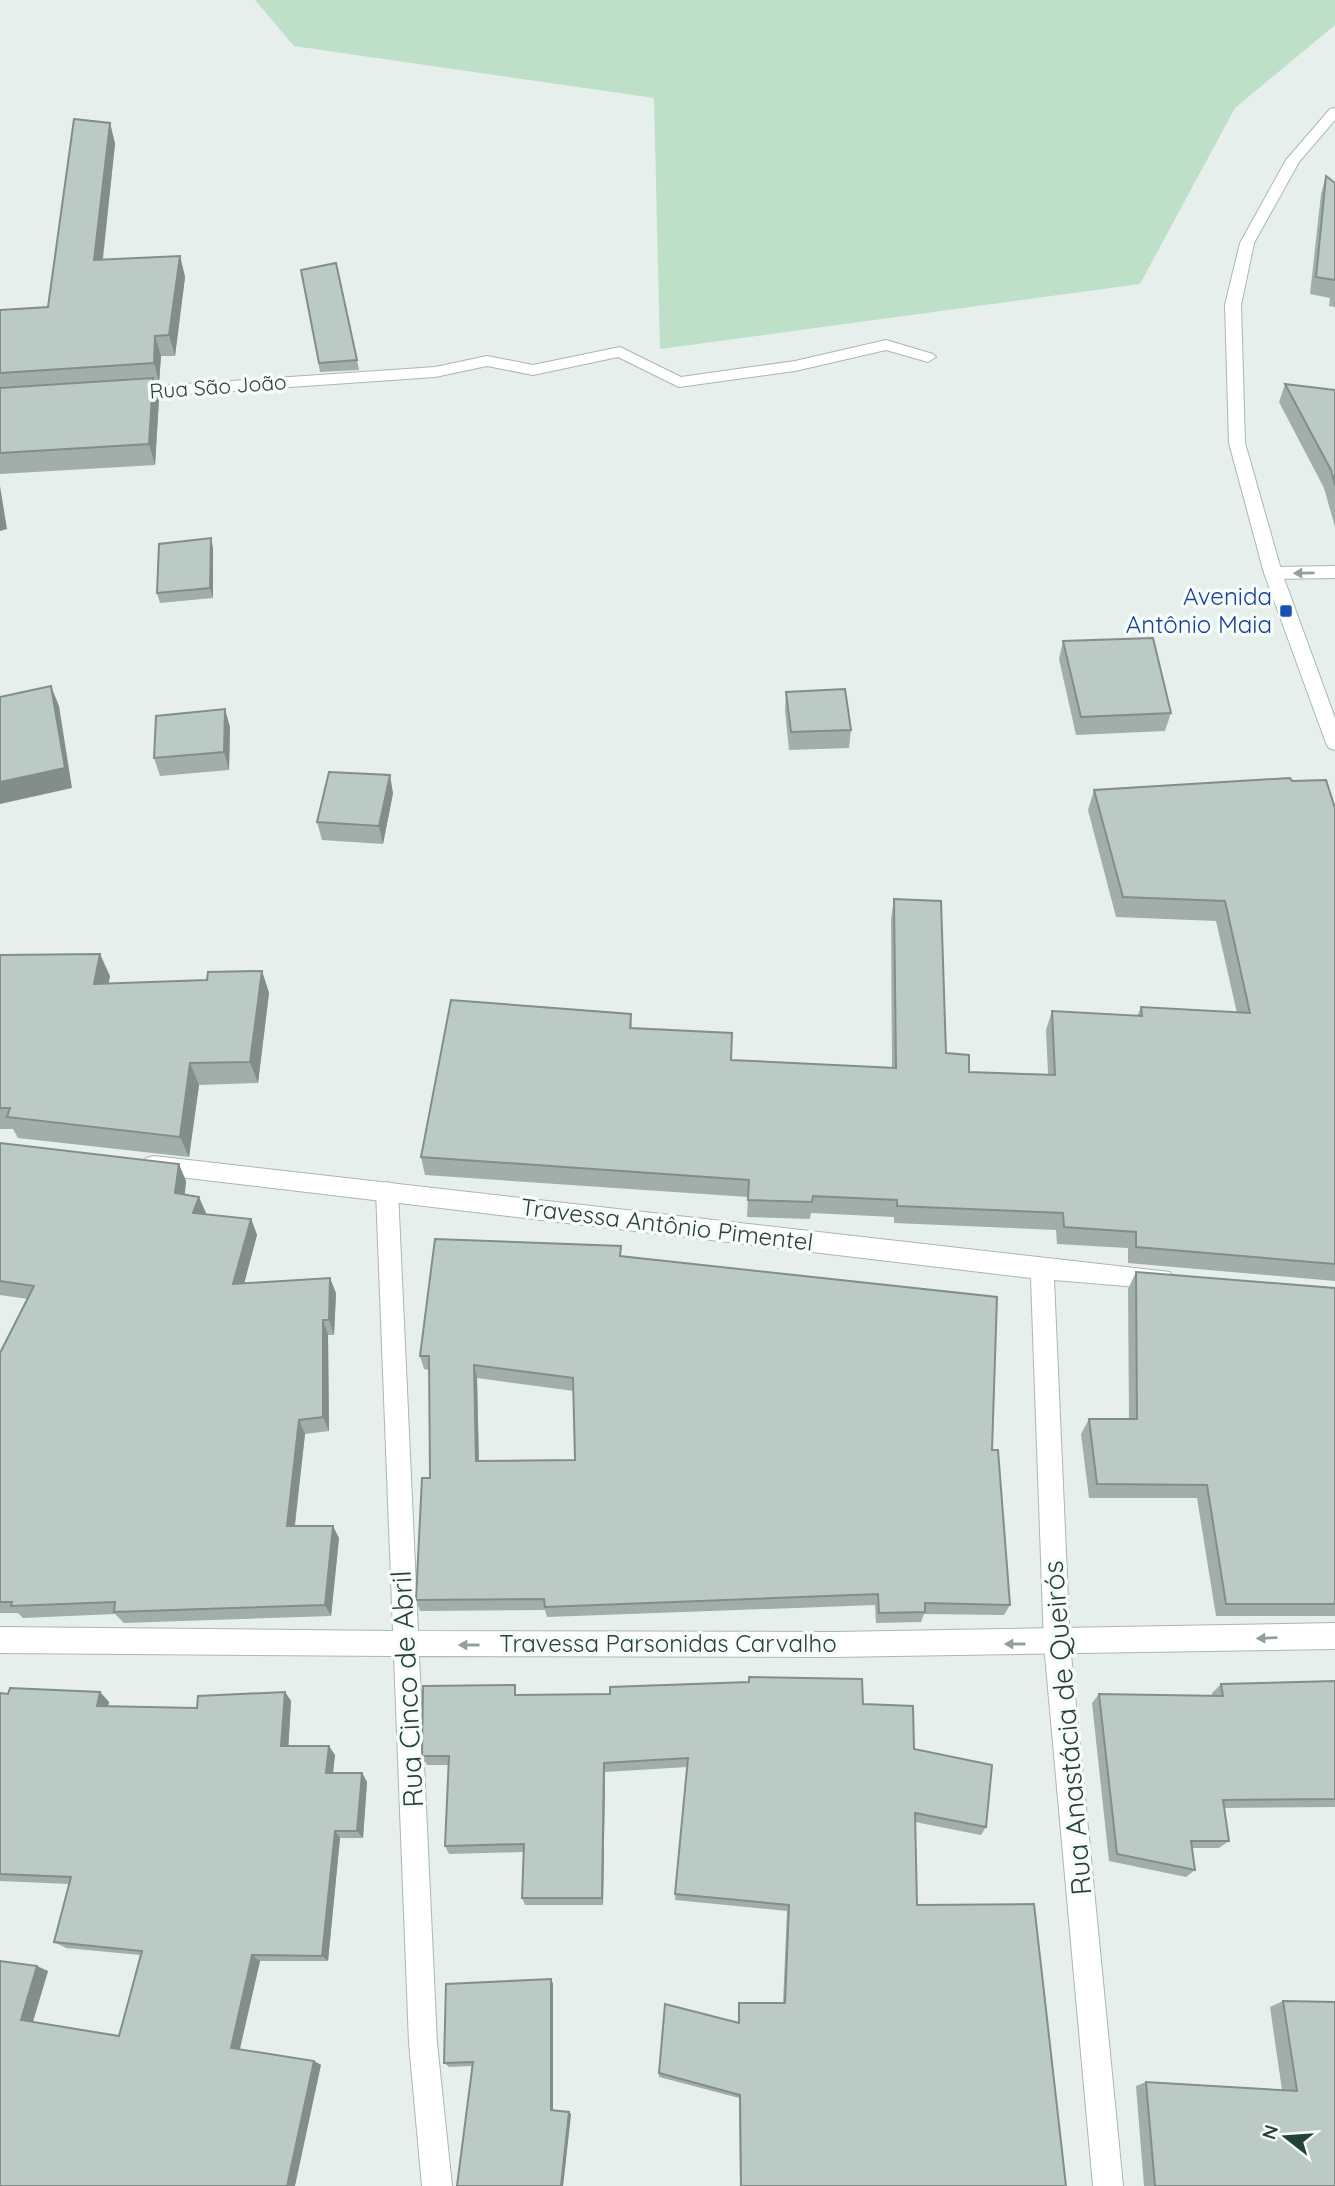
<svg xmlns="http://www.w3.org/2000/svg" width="1335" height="2186" viewBox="0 0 1335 2186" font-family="Quicksand,sans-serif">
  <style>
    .green { fill: #bfe0c8 }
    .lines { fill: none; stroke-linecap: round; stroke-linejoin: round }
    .service-casing { stroke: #a8b8b2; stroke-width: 2 }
    .minor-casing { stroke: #a8b8b2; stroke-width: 2 }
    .tertiary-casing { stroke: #a8b8b2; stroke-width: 2 }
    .secondary-casing { stroke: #a4bbb3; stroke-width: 2 }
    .service { fill: #fff; fill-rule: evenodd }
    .minor { fill: #fff; fill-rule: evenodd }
    .tertiary { fill: #fff; fill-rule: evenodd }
    .secondary { fill: #fff; fill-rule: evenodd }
    .wall { fill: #a1aea9; fill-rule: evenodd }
    .shaded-wall { fill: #838d89 }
    .building { fill: #bbcac4; stroke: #838d89; stroke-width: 2; fill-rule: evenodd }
    .oneway { fill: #92a09c }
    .transit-dot { fill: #1a4fb4; stroke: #f7fbf9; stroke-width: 2.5 }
    .labels { text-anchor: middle; stroke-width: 7; stroke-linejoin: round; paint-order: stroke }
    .far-street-label { font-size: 21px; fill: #24423a; stroke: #f7fbf9 }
    .transit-label { font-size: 24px; fill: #164399; stroke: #f7fbf9; text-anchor: end }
    .street-label { font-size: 24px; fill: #24423a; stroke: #f7fbf9 }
    .near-street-label { font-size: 28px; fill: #24423a; stroke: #f7fbf9 }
  </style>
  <rect width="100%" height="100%" fill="#e6efeb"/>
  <path class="green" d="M255,0H1335V25L1235,108L1140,284L660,349L654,98L294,46Z"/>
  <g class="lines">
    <defs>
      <path id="service" d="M1335,566V578L1273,579L1264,573L1273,567Z"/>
      <g id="minor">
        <path d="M886,340L933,354L936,357L928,362L886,350L795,371L679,387L618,357L533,375L487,366L435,377L128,398L120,393L128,388L435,367L487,356L533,365L620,347L681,377L795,361Z"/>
        <path d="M154,1156L1170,1272L1173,1279L1170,1286L1162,1289L1054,1280L1070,1644L1123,2186H1093L1044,1644L1031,1278L154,1174L146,1172L143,1165L146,1158Z"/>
      </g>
      <path id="tertiary" d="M387,1182L395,1184L398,1191L418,1631L834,1632L1335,1623V1649L834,1657L419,1656L437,2043L452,2186H422L409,2043L394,1656L0,1653V1627L393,1631L376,1191L379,1184Z"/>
      <path id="secondary" d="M1335,108V120L1299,162L1254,243L1241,305L1245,443L1282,573L1335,718V750L1329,748L1326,743L1264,573L1229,443L1225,305L1240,243L1286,160L1330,109Z"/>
    </defs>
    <use href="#service" class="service-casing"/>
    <use href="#minor" class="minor-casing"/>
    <use href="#tertiary" class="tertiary-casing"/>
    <use href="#secondary" class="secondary-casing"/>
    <use href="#service" class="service"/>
    <use href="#minor" class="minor"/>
    <use href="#tertiary" class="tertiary"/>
    <use href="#secondary" class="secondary"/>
  </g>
  <g class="wall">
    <path d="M110,123L115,144L103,260L180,256L185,277L175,356H161L159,383L155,384L159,399L155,465L0,474V310L48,307Z"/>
    <path d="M1326,176L1335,183V307L1329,306L1330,298L1310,294L1321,194Z"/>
    <path d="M301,270L357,360L359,370L320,372Z"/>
    <path d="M1285,384L1335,390V527L1324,488L1279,402Z"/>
    <path d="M213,548V598L160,603L157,593Z"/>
    <path d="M1063,641L1171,713L1165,731L1076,735L1059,659Z"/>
    <path d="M786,692L851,730L849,748L789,750L785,710Z"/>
    <path d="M230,727L229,770L160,776L154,758Z"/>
    <path d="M1292,781L1335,808V1281L1128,1263V1248L1057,1244L1056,1230L894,1223V1217L811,1213L810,1219L747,1217L748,1197L425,1175L421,1157L631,1014L632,1028L731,1060L892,1068L891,919L894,899L946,1053L969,1072L1048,1074L1046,1030L1052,1011L1137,1016L1141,1007L1237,1013L1216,921L1116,917L1088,810L1094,790Z"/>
    <path d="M393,793L383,844L322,840L317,822Z"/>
    <path d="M0,955L110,976L108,984L207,980L262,971L269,993L258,1083L199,1085L189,1157L18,1138L13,1129H0Z"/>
    <path d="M0,1143L186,1181L185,1194L206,1213V1215L251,1219L257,1235L244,1283L336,1293L334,1335H328L329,1431L305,1434L295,1526L339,1538L331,1616L124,1623L115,1614L23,1618L18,1613H0V1353L28,1299L0,1295Z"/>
    <path d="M621,1246V1256L992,1450L1010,1605L1004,1615L924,1614L921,1622L876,1623L875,1605L547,1617L545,1610L420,1611L416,1600L430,1478L429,1370L424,1369L420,1356ZM477,1378L574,1391L575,1460L479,1461Z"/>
    <path d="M1136,1272L1335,1288V1616H1216L1197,1498H1089L1081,1434L1089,1419H1129L1128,1289Z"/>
    <path d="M749,1677L863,1704L914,1749L986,1827L981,1835L915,1822L917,1905L1066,2186H740L739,2098L659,2077V2073L738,2023V2008L739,2003H783L787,1911L675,1900L687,1767L605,1772L603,1905H525L522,1898L524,1852L449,1854L445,1846L449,1765H427L422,1756L518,1695L610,1694L748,1682Z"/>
    <path d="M1335,1681V1807L1224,1808L1229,1841L1219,1848H1192L1195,1870L1186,1877L1109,1861L1092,1703L1099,1694L1212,1696V1693L1221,1684Z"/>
    <path d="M100,1692L109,1702L108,1706L197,1708L285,1692L291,1701L288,1746L335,1755L333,1773H362L367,1782L363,1838H340L328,1961H260L240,2049L314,2061L321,2065L0,2186V1961L48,1971L33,2022L119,2036L140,1955L66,1948L54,1942L69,1884L0,1881V1693Z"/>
    <path d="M551,1979L553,1984V2110L571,2114L563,2186H457L472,2066L449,2067L444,2063Z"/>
    <path d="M1283,2001L1335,2186H1144L1136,2086L1146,2082L1282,2090L1270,2007Z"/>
  </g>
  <g class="shaded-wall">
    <path d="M110,123L115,144L100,281L94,260Z"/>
    <path d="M180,256L185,277L175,356L169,335Z"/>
    <path d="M155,336L161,356L159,383L154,363Z"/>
    <path d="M153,378L159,399L155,465L149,444Z"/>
    <path d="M0,486L7,529L0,531Z"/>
    <path d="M211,538L213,548V598L210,588Z"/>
    <path d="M51,686L59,706L72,788L0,804V782Z"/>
    <path d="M225,709L230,727L229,770L224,752Z"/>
    <path d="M390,775L393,793L383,844L379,826Z"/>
    <path d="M100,954L110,976L104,1006L94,984Z"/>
    <path d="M262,971L269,993L258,1083L250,1062Z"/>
    <path d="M190,1063L199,1085L189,1157L180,1137Z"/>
    <path d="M179,1164L186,1181L183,1209L175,1193Z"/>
    <path d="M199,1197L206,1213L201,1229L193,1213Z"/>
    <path d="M251,1219L257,1235L240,1299L233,1284Z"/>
    <path d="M330,1278L336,1293L334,1335L329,1320Z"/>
    <path d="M323,1320L328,1335L329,1431L323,1417Z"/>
    <path d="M474,1365L477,1378L479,1473L476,1461Z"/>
    <path d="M299,1420L305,1434L293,1539L287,1526Z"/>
    <path d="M333,1526L339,1538L331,1616L325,1605Z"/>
    <path d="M100,1692L109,1702L106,1715L97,1706Z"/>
    <path d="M285,1692L291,1701L288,1754L281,1746Z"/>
    <path d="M329,1746L335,1755L332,1781L326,1773Z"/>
    <path d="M604,1763L605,1772L603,1905L602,1898Z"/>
    <path d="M362,1773L367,1782L363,1838L357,1831Z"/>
    <path d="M335,1831L340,1838L328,1961L322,1956Z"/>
    <path d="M252,1955L260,1961L239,2052L231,2048Z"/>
    <path d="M37,1966L48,1971L32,2024L21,2020Z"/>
    <path d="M551,1979L553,1984V2113L551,2110Z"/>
    <path d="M314,2061L321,2065L295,2186H287Z"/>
    <path d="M569,2112L571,2114L563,2186H561Z"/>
  </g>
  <g class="building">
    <path d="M74,119L110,123L94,260L180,256L169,335L155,336L154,363L0,373V310L48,307Z"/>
    <path d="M1326,176L1335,183V280L1316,277Z"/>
    <path d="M336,263L357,360L319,363L301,270Z"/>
    <path d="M153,378L149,444L0,453V388Z"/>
    <path d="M1285,384L1335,390V485L1331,470Z"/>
    <path d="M211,538L210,588L157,593L159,544Z"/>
    <path d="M1153,638L1171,713L1081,717L1063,641Z"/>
    <path d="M51,686L65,768L0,782V697Z"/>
    <path d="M845,689L851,730L791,732L786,692Z"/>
    <path d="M225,709L224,752L154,758L156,716Z"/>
    <path d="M329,772L390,775L379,826L317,822Z"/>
    <path d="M1290,778L1292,781L1326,780L1335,808V1264L1136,1247V1232L1064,1227L1063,1213L897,1206V1200L813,1196L812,1202L748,1200L749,1180L421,1157L451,1000L631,1014L630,1028L732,1033L731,1060L896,1068L894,899L941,901L946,1053L969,1055V1072L1055,1075L1052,1011L1142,1016L1141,1007L1250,1013L1225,901L1123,897L1094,790Z"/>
    <path d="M100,954L94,984L207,980L208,972L262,971L250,1062L190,1063L180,1137L7,1117L10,1108H0V955Z"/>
    <path d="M0,1143L179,1164L175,1193L199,1197L193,1213L251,1219L233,1284L330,1278L329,1320H323V1417L299,1420L287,1526H333L325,1605L114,1612L115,1602L11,1606L12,1602H0V1353L34,1286L0,1281Z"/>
    <path d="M435,1239L621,1246L620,1256L997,1297L992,1450H998L1010,1605L925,1603V1612L879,1613L878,1594L545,1607L544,1599L416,1600L422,1478H430L429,1356H420ZM474,1365L573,1378L575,1460L476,1461Z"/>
    <path d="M1136,1272L1335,1288V1604H1226L1207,1485L1097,1484L1089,1419H1137Z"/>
    <path d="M749,1677L862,1679L863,1704L913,1706L914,1749L992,1765L986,1827L915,1813L917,1905L1034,1904L1066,2186H741L740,2095L659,2073L665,2004L739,2023V2003H785L789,1905L675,1894L688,1758L604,1763L602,1898H522L524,1844L445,1846L449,1756H422L423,1686L515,1685V1695L610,1694V1687L749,1682Z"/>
    <path d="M1335,1681V1799L1223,1800L1229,1841H1191L1195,1870L1117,1854L1099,1694L1223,1696L1221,1684Z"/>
    <path d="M10,1688L100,1692L97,1706L197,1708L198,1696L285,1692L281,1746H329L326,1773H362L357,1831H335L322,1956L252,1955L231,2048L314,2061L287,2186H0V1961L37,1966L21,2020L119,2036L142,1951L54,1942L71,1877L0,1874V1693L8,1694Z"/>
    <path d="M551,1979V2110L569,2112L561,2186H457L473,2062L444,2063L446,1984Z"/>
    <path d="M1283,2001L1335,2002V2186H1155L1146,2082L1297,2091Z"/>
  </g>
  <defs><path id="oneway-solid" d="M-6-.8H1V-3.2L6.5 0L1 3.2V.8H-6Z" transform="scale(1.75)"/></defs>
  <g class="oneway">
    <use href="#oneway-solid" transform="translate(1304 573) rotate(179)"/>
    <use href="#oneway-solid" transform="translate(1267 1638) rotate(178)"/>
    <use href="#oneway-solid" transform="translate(1015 1644) rotate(180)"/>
    <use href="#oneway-solid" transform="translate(469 1645) rotate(180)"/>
  </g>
  <rect class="transit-dot" x="1279" y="604" width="14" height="14" rx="3.5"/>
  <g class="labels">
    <g class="far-street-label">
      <text transform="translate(218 387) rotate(-4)" y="7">Rua São João</text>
    </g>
    <g class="transit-label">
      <text x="1272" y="605">Avenida<tspan x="1272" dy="28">Antônio Maia</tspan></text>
    </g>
    <g class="street-label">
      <text transform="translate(667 1225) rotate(7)" y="8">Travessa Antônio Pimentel</text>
      <text x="668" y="1652">Travessa Parsonidas Carvalho</text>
    </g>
    <g class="near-street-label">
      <text transform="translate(407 1689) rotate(-93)" y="10">Rua Cinco de Abril</text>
      <text transform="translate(1067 1728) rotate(-95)" y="10">Rua Anastácia de Queirós</text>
    </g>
  </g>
  <g transform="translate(1286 2137) rotate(287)" stroke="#f7fbf9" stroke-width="5" paint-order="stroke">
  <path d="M0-5L12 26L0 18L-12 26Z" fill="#24423a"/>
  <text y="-10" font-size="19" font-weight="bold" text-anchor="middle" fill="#24423a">N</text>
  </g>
</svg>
